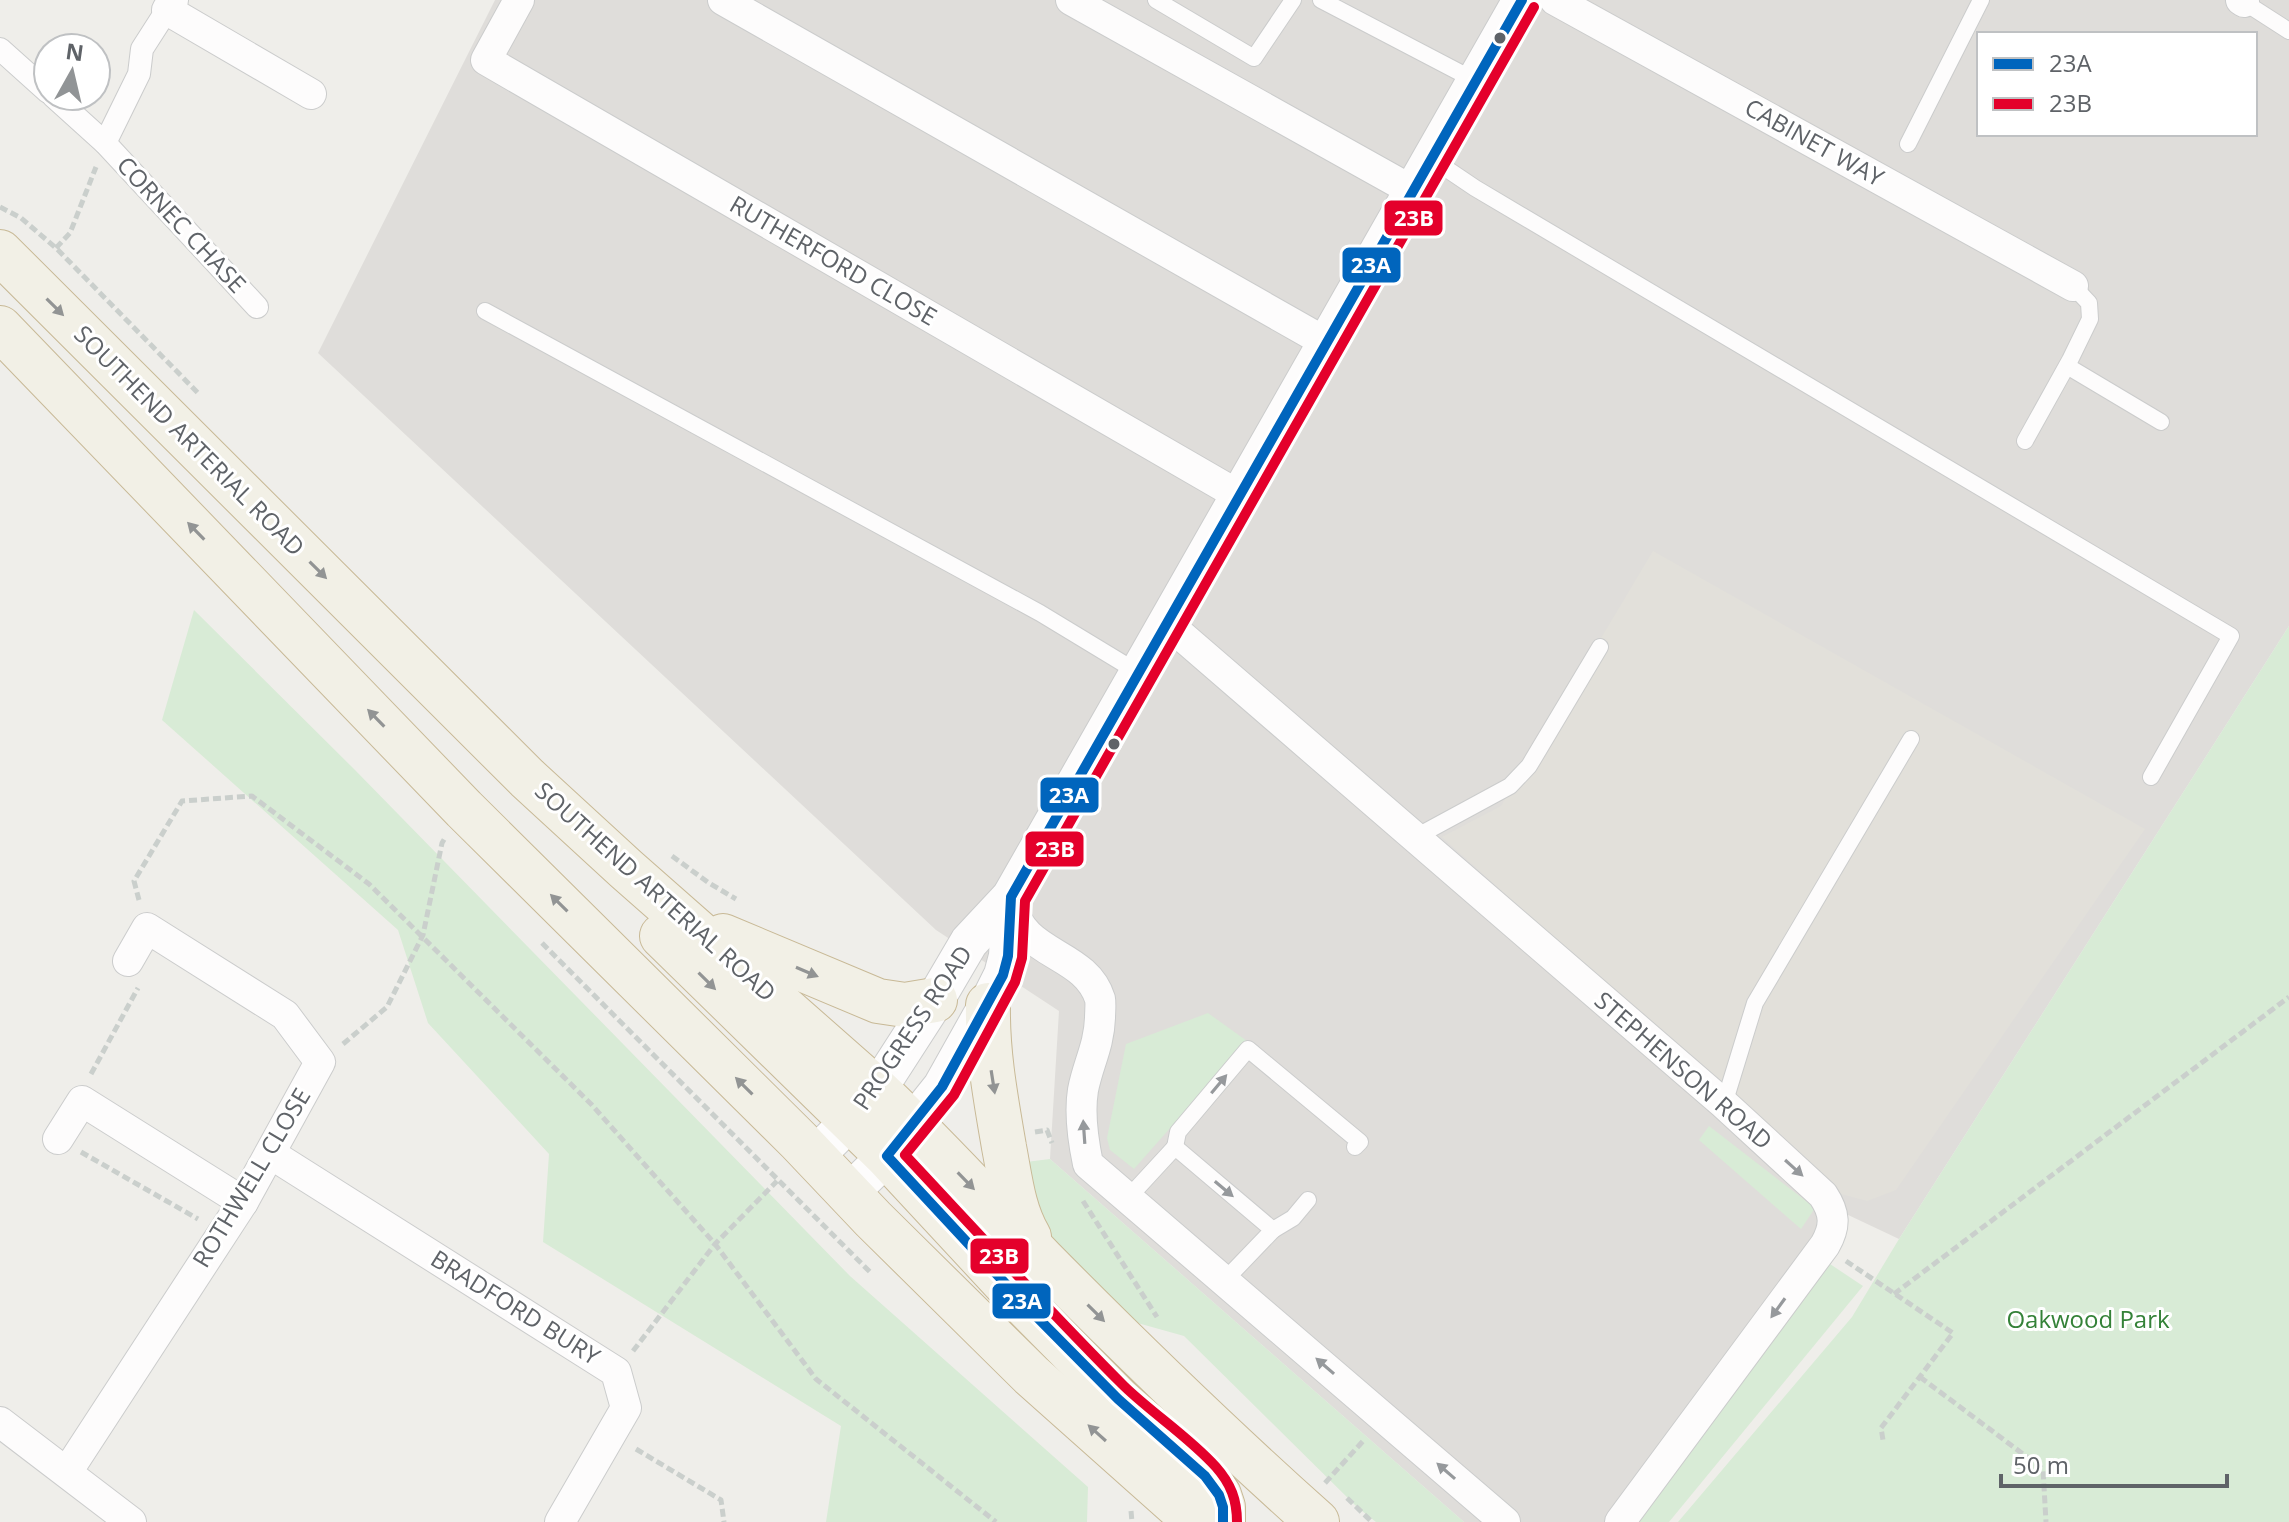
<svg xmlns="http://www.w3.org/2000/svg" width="2289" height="1522" viewBox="0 0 2289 1522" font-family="'Open Sans',sans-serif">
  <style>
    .industrial { fill: #dfddda; fill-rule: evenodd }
    .education { fill: #e2e0da }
    .green { fill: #d8ebd6 }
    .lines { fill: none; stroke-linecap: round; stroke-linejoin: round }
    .service-casing { stroke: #cbcccc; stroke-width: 18 }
    .pedestrian-casing { stroke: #cbcccc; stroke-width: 24 }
    .minor-casing { stroke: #cbcccc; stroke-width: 32 }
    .tertiary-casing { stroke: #cbcccc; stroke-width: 40 }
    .trunk-casing { stroke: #c8b996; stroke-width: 46 }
    .path { stroke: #cacfcc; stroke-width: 5; stroke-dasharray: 8 4; stroke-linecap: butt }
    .service { stroke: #fdfcfc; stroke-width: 16 }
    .pedestrian { stroke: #fdfcfc; stroke-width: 22 }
    .minor { stroke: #fdfcfc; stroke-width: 30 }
    .tertiary { stroke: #fdfcfc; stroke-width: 38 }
    .trunk { stroke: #f2f0e6; stroke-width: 44 }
    .bus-1-casing { stroke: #fff; stroke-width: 16 }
    .bus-2-casing { stroke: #fff; stroke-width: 16 }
    .bus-1 { stroke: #0065bd; stroke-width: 10 }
    .bus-2 { stroke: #e4002b; stroke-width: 10 }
    .oneway { fill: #929494 }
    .oneway2 { fill: #96999c }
    .bus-dot { fill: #5f6368; stroke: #fff; stroke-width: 3 }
    .labels { text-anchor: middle; stroke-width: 6; stroke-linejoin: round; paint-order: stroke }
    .street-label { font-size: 24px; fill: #5f6368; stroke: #fff }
    .park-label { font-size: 24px; fill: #348238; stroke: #fff }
    .line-badge { stroke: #fff; stroke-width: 3 }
    .badge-label { font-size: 22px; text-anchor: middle; font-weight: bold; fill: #fff }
  </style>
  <rect width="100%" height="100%" fill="#efeeea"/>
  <path class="industrial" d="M495,0H2289V626L1899,1239L1844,1213L1608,1522H1464L1050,1159L1059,1011L936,930L318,353ZM1979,34H2255V134H1979Z"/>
  <path class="education" d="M1653,551L2145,829L1896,1190L1867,1201L1837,1193L1442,837L1501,806Z"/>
  <g class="green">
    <path d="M194,610L355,770L850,1276L1088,1487L1087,1522H826L841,1426L543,1242L549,1154L428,1023L398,930L162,720Z"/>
    <path d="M2289,626V1522H1678L1852,1317L1899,1239Z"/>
    <path d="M1208,1013L1247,1041L1134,1169L1110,1150L1107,1138L1126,1044Z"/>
    <path d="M1709,1126L1815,1208L1801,1229L1699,1140Z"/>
    <path d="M1050,1159L1464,1522H1376L1357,1507L1184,1336L1134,1322L1050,1246L1026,1162Z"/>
    <path d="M1824,1260L1863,1286L1669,1522H1632Z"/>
  </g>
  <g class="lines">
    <defs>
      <g id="service">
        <path d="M1156,0L1254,58L1293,0"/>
        <path d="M1321,0L1476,81"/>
        <path d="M2244,2L2289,31"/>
        <path d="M1908,144L1981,0"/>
        <path d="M1432,159L1475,188L2231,636L2151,777"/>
        <path d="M485,311L1040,613L1139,673"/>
        <path d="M2067,366L2161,422"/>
        <path d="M2025,441L2070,360L2090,319L2089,303L2073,286"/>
        <path d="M1414,838L1510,786L1529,766L1600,647"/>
        <path d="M1724,1104L1755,1003L1911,739"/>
        <path d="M1175,1147L1178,1132L1248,1049L1360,1142L1355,1147"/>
        <path d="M1128,1198L1175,1147L1273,1230L1225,1280"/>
        <path d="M1273,1230L1293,1218L1308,1200"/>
      </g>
      <g id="pedestrian">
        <path d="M0,49L48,92"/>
        <path d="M53,96L105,143L257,307"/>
        <path d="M105,143L139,74L142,49L167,10"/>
      </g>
      <g id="minor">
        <path d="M173,0L167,10L311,94"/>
        <path d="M519,0L486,60L1240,496"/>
        <path d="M723,0L1327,343"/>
        <path d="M1071,0L1413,191"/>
        <path d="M1555,0L2073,286"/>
        <path d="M2241,0L2244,2"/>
        <path d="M1168,624L1724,1104L1823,1195C1835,1213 1836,1226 1825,1245L1620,1522"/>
        <path d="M1011,902C1021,957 1085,951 1100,999C1101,1004 1100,1012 1100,1018C1099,1046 1088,1064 1083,1090C1079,1114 1083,1140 1088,1164L1505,1522"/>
        <path d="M58,1139L82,1101L243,1202"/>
        <path d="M271,1154L616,1372L626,1408L560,1522"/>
        <path d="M0,1422L131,1522"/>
        <path d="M67,1472L243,1202L320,1062L285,1015L147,928L128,961"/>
      </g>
      <g id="tertiary">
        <path d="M814,1157L850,1121L877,1090L935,1000L969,942L1011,897L1522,0"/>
        <path d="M849,1193L887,1156L942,1087L988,1005L1003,975L1008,956L1011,897"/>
      </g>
      <g id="trunk">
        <path d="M0,252L527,778L626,869L877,1090C935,1144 988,1203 1043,1260C1132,1350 1223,1438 1317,1522"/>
        <path d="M0,328L464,809L799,1141L873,1219L1031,1375L1196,1522"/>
        <path d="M662,936L887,1156L1028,1308L1118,1399L1205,1476L1219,1495L1223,1507V1522"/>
        <path d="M723,936L878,1001L905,1005L935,1000"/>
        <path d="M988,1005C987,1053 996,1100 1004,1147C1010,1178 1013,1210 1029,1237"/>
      </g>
    </defs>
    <use href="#service" class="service-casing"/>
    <use href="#pedestrian" class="pedestrian-casing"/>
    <use href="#minor" class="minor-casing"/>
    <use href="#tertiary" class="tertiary-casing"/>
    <use href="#trunk" class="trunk-casing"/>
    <g class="path">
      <path d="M0,207L21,218L56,248L199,394"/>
      <path d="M56,248L70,233L96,167"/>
      <path d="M672,856L709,883L736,899"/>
      <path d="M139,900L134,881L182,801L252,796L369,884L591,1104L715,1244L816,1379L996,1522"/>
      <path d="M542,943L871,1273"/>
      <path d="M343,1044L387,1007L423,935L442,843L445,838"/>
      <path d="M91,1074L138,988"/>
      <path d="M1035,1132L1047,1130L1052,1143"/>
      <path d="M81,1152L198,1219"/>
      <path d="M1083,1201L1157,1317"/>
      <path d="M1846,1261L1953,1333L1881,1428L1883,1440"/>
      <path d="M1894,1294L2289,997"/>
      <path d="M633,1351L715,1244L777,1181"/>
      <path d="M1920,1377L2043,1469L2046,1522"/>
      <path d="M636,1449L721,1500L724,1522"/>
      <path d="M1325,1483L1364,1440"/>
      <path d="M1347,1498L1372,1522"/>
      <path d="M1131,1511L1132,1522"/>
    </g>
    <use href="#service" class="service"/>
    <use href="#pedestrian" class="pedestrian"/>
    <use href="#minor" class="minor"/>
    <use href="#tertiary" class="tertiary"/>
    <use href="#trunk" class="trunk"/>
    <defs>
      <path id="bus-1" d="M1223,1522V1507L1219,1495L1205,1476L1118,1399L1028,1308L887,1156L942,1087L1003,975L1008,956L1011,897L1522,0"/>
      <path id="bus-2" d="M1237,1522C1237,1500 1231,1484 1216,1467C1189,1437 1153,1414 1124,1386C1049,1311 978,1233 905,1155L954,1095L1015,982L1022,958L1025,901L1534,7"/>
    </defs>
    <use href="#bus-1" class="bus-1-casing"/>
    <use href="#bus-2" class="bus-2-casing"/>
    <use href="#bus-1" class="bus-1"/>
    <use href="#bus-2" class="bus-2"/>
  </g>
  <defs><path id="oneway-solid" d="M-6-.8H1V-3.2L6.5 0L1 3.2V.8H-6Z" transform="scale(2)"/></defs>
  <g class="oneway">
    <use href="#oneway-solid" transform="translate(55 307) rotate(45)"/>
    <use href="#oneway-solid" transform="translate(196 531) rotate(-134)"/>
    <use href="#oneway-solid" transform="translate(318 570) rotate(45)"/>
    <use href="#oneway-solid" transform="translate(376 718) rotate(-134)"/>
    <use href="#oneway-solid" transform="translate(559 903) rotate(-135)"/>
    <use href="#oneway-solid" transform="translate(807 972) rotate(23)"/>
    <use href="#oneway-solid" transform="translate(707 981) rotate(45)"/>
    <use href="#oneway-solid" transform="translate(993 1082) rotate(81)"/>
    <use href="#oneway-solid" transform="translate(744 1086) rotate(-135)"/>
    <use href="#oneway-solid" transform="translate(966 1181) rotate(46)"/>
    <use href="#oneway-solid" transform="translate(1096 1313) rotate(45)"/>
    <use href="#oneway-solid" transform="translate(1097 1433) rotate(-138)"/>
  </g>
  <g class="oneway2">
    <use href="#oneway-solid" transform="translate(1219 1084) rotate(-50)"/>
    <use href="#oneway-solid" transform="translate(1084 1132) rotate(-94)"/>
    <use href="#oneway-solid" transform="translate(1794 1168) rotate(42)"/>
    <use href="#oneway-solid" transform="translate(1224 1189) rotate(40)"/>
    <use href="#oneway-solid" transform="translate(1778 1308) rotate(126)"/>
    <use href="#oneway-solid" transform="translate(1325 1366) rotate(-139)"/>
    <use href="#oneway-solid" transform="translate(1446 1471) rotate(-139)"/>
  </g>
  <g class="bus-dot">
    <circle cx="1500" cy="38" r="7"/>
    <circle cx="1114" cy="744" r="7"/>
  </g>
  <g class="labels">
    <g class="street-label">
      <text transform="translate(1814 143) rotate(29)" y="8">CABINET WAY</text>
      <text transform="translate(181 225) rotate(47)" y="8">CORNEC CHASE</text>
      <text transform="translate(833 261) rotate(30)" y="8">RUTHERFORD CLOSE</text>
      <text transform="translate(189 441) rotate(45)" y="8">SOUTHEND ARTERIAL ROAD</text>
      <text transform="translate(655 892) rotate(42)" y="8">SOUTHEND ARTERIAL ROAD</text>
      <text transform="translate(913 1028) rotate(-56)" y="8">PROGRESS ROAD</text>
      <text transform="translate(1683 1071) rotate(41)" y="8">STEPHENSON ROAD</text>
      <text transform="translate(252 1178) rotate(-59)" y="8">ROTHWELL CLOSE</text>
      <text transform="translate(515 1308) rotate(32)" y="8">BRADFORD BURY</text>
    </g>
    <g class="park-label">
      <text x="2088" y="1328">Oakwood Park</text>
    </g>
  </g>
  <g class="line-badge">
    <rect x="1383" y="199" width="61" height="38" rx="8" fill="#e4002b"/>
    <rect x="1341" y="246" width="61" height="38" rx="8" fill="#0065bd"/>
    <rect x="1039" y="776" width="61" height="38" rx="8" fill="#0065bd"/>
    <rect x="1024" y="830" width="61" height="38" rx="8" fill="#e4002b"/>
    <rect x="969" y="1237" width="61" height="38" rx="8" fill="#e4002b"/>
    <rect x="991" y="1282" width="61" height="38" rx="8" fill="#0065bd"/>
  </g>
  <g class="badge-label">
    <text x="1414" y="226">23B</text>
    <text x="1371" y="273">23A</text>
    <text x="1069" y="803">23A</text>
    <text x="1055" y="857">23B</text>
    <text x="999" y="1264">23B</text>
    <text x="1022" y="1309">23A</text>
  </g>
  <rect x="1977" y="32" width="280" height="104" fill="#ffffff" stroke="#bfc1c3" stroke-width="2"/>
  <rect x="1993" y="58" width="40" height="12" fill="#0065bd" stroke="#bfc1c3" stroke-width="2"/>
  <text x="2049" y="72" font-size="24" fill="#5f6368">23A</text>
  <rect x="1993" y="98" width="40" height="12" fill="#e4002b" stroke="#bfc1c3" stroke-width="2"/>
  <text x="2049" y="112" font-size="24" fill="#5f6368">23B</text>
  <g transform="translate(72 72) rotate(8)"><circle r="38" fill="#ffffff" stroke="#bfc1c3" stroke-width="2"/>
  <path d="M0-6L14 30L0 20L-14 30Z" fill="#919496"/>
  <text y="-12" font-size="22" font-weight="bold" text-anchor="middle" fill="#5f6368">N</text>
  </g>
  <path d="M2001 1474v12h226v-12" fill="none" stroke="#5f6368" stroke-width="4"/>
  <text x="2013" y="1474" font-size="24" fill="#5f6368" stroke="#ffffff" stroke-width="6" paint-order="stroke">50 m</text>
</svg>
